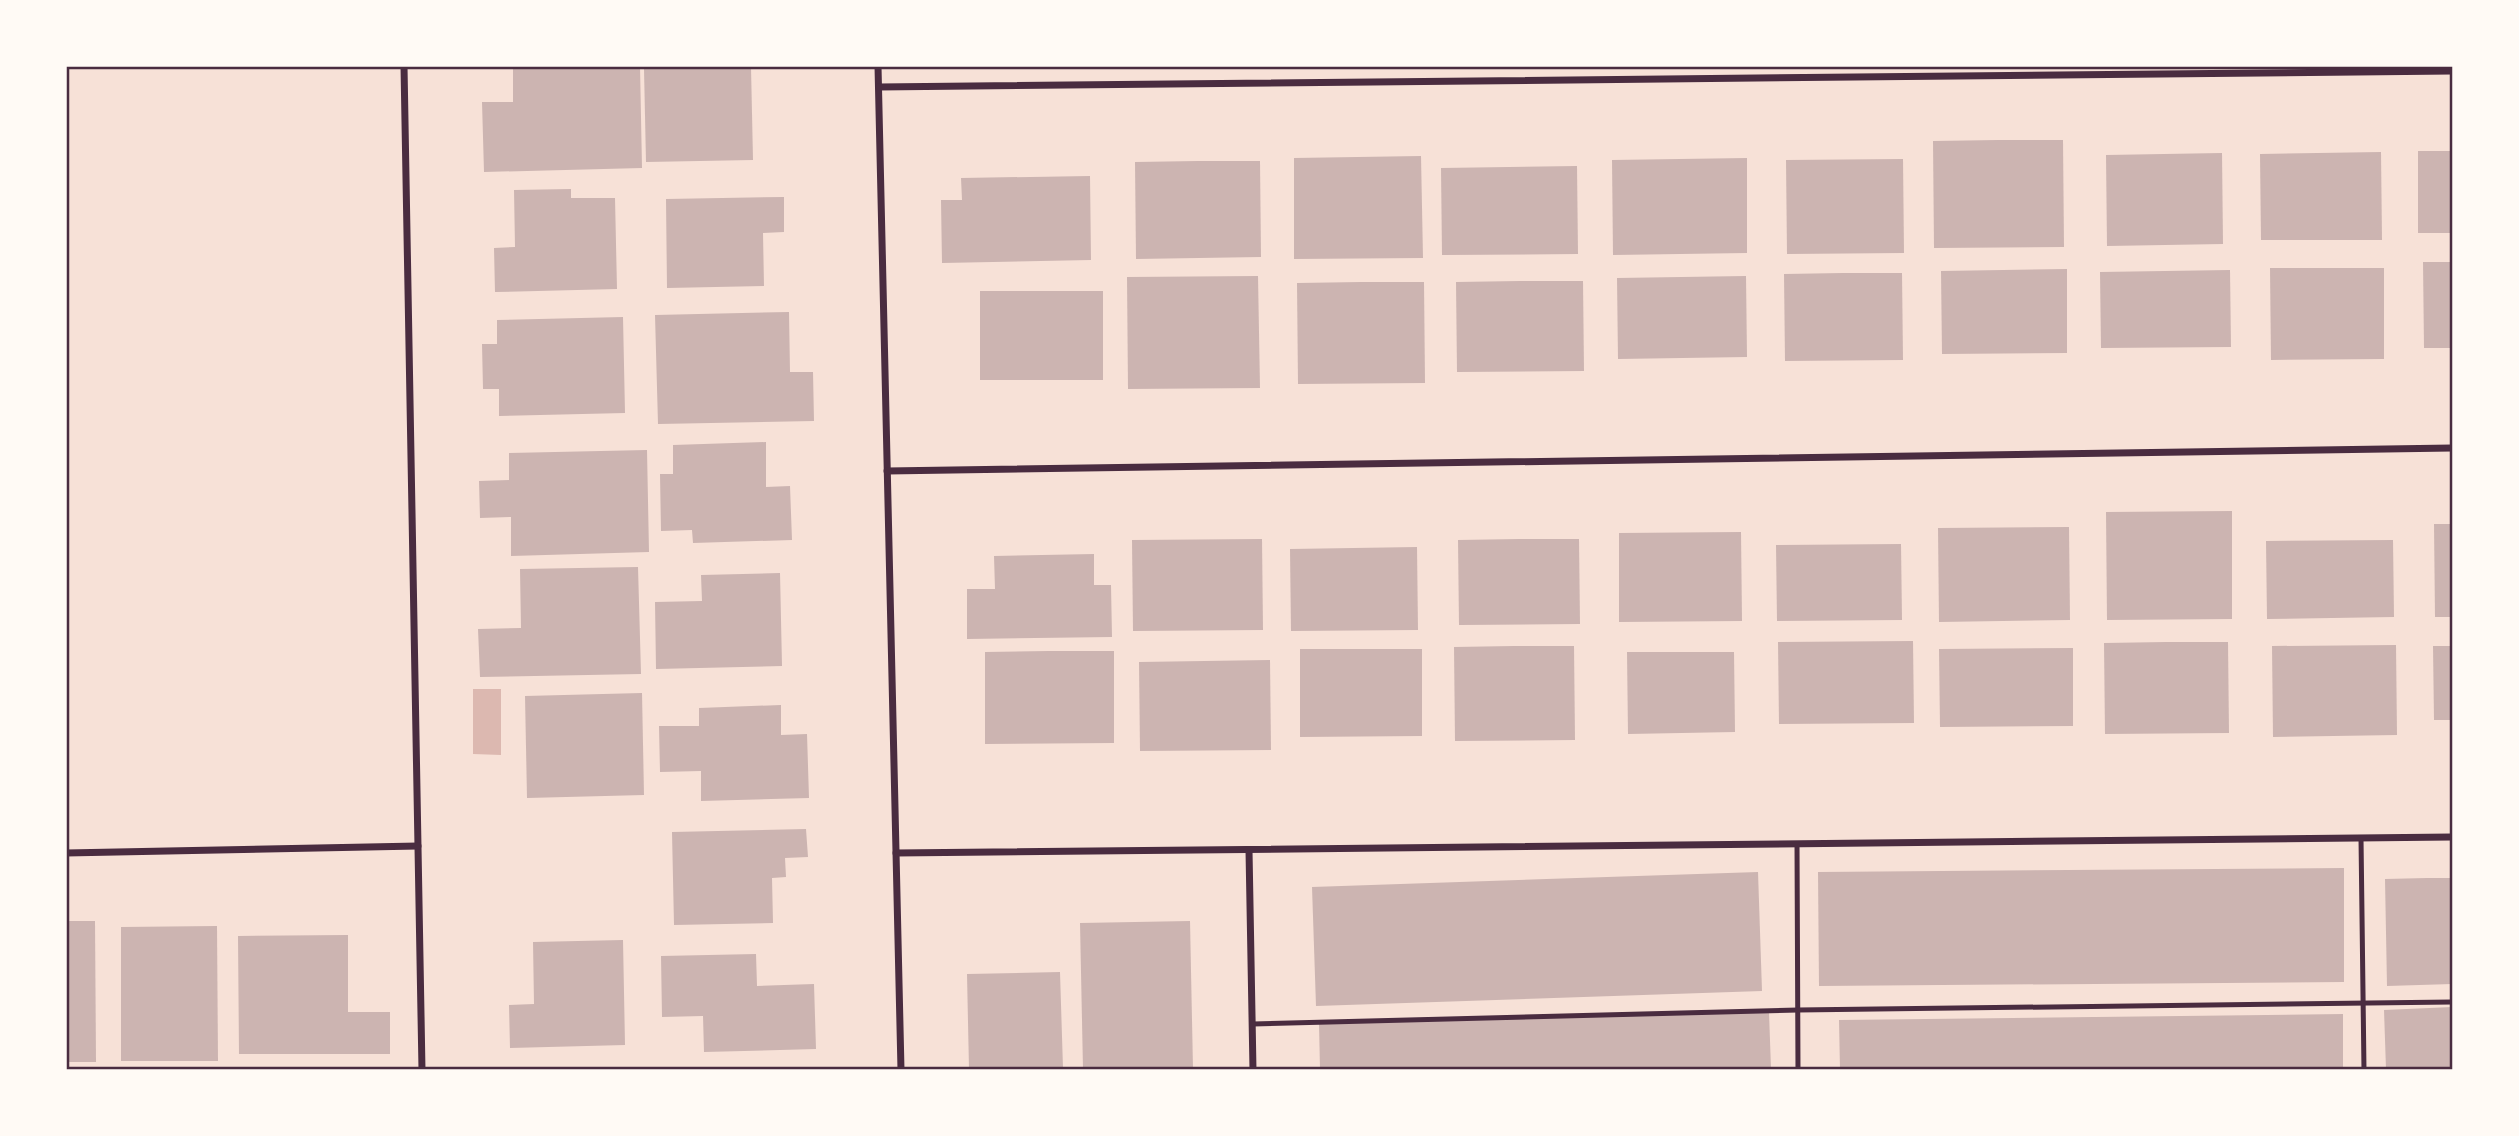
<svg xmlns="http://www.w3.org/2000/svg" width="2519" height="1136" viewBox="0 0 2519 1136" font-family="Commissioner,sans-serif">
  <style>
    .water { fill: #dcb8b0 }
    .building { fill: #ccb4b1 }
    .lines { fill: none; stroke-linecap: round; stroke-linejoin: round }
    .service { stroke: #4a2c40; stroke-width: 5 }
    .minor { stroke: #4a2c40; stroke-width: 7 }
    .neatline { fill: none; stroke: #4a2c40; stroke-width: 2.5 }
  </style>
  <rect width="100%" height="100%" fill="#f7e1d7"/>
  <path class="water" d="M473,689H501V755L473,754Z"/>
  <g class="building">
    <path d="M513,66H640L642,168L484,172L482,102H513Z"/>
    <path d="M751,67L753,160L646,162L644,69Z"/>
    <path d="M1998,140H2063L2064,247L1934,248L1933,141Z"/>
    <rect x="2418" y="151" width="34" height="82"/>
    <path d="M2381,152L2382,240H2261L2260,154Z"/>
    <path d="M2222,153L2223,244L2107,246L2106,155Z"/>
    <path d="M1421,156L1423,258L1294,259V158Z"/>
    <path d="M1747,158V253L1613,255L1612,160Z"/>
    <path d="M1903,159L1904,253L1787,254L1786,160Z"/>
    <path d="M1198,161H1260L1261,257L1136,259L1135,162Z"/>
    <path d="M1577,166L1578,254L1442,255L1441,168Z"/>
    <path d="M1090,176L1091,260L942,263L941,200H962L961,178Z"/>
    <path d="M571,189V198H615L617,289L495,292L494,248L515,247L514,190Z"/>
    <path d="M784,197V232L763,233L764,286L667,288L666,199Z"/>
    <path d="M2423,262H2452V348H2424Z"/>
    <path d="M2270,268H2384V359L2271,360Z"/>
    <path d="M2067,269V353L1942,354L1941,271Z"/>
    <path d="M2230,270L2231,347L2101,348L2100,272Z"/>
    <path d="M1843,273H1902L1903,360L1785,361L1784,274Z"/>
    <path d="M1258,276L1260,388L1128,389L1127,277Z"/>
    <path d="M1746,276L1747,357L1618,359L1617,278Z"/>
    <path d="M1520,281H1583L1584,371L1457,372L1456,282Z"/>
    <path d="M1361,282H1424L1425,383L1298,384L1297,283Z"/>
    <rect x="980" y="291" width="123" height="89"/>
    <path d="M789,312L790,372H813L814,421L658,424L655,315Z"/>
    <path d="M623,317L625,413L499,416V389H483L482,344H497V320Z"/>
    <path d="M766,442V487L790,486L792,540L693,543L692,530L661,531L660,474H673V445Z"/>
    <path d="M647,450L649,552L511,556V517L480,518L479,481L509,480V453Z"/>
    <path d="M2232,511V619L2107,620L2106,512Z"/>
    <path d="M2434,524H2452V617H2435Z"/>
    <path d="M2069,527L2070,620L1939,622L1938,528Z"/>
    <path d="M1741,532L1742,621L1619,622V533Z"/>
    <path d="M1262,539L1263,630L1133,631L1132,540Z"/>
    <path d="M1519,539H1579L1580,624L1459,625L1458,540Z"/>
    <path d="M2393,540L2394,617L2267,619L2266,541Z"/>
    <path d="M1901,544L1902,620L1777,621L1776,545Z"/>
    <path d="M1417,547L1418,630L1291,631L1290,549Z"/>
    <path d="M1094,554V585H1111L1112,637L967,639V589H995L994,556Z"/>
    <path d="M638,567L641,674L480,677L478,629L521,628L520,569Z"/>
    <path d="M780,573L782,666L656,669L655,602L702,601L701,575Z"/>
    <path d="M1913,641L1914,723L1779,724L1778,642Z"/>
    <path d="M2166,642H2228L2229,733L2105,734L2104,643Z"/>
    <path d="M2396,645L2397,735L2273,737L2272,646Z"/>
    <path d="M1514,646H1574L1575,740L1455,741L1454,647Z"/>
    <path d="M2433,646H2452V720H2434Z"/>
    <path d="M2073,648V726L1940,727L1939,649Z"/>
    <path d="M1300,649H1422V736L1300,737Z"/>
    <path d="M1049,651H1114V743L985,744V652Z"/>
    <path d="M1627,652H1734L1735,732L1628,734Z"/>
    <path d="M1270,660L1271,750L1140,751L1139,662Z"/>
    <path d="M642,693L644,795L527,798L525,696Z"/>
    <path d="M781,705V735L807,734L809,798L701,801V771L660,772L659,726H699V708Z"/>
    <path d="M806,829L808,857L785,858L786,877L772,878L773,923L674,925L672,832Z"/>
    <path d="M2344,868V982L1819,986L1818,872Z"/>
    <path d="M1758,872L1762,991L1316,1006L1312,887Z"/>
    <path d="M2427,878H2452V984L2387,986L2385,879Z"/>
    <path d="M66,921H95L96,1062H66Z"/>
    <path d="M1190,921L1193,1069H1083L1080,923Z"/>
    <path d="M217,926L218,1061H121V927Z"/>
    <path d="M348,935V1012H390V1054H239L238,936Z"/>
    <path d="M623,940L625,1045L510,1048L509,1005L534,1004L533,942Z"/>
    <path d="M756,954L757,986L814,984L816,1049L704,1052L703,1016L662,1017L661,956Z"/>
    <path d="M1060,972L1063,1069H969L967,974Z"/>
    <path d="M2452,1007V1069H2386L2384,1010Z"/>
    <path d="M1769,1012L1771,1069H1320L1319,1024Z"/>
    <path d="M2343,1014V1069H1840L1839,1020Z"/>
  </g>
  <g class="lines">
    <g class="service">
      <path d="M2361,838L2364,1070"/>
      <path d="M1797,844L1798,1070"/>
      <path d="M1253,1024L1798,1010L2452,1002"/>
    </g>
    <g class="minor">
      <path d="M404,66L422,1070"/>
      <path d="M878,66L901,1070"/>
      <path d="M879,87L2452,71"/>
      <path d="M887,471L2452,448"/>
      <path d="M1249,850L1253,1070"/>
      <path d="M66,853L418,846"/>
      <path d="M896,853L2452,837"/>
    </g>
  </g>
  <rect width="2519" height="1136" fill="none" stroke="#fffaf5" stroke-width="136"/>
  <rect x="68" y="68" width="2383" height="1000" class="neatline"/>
</svg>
